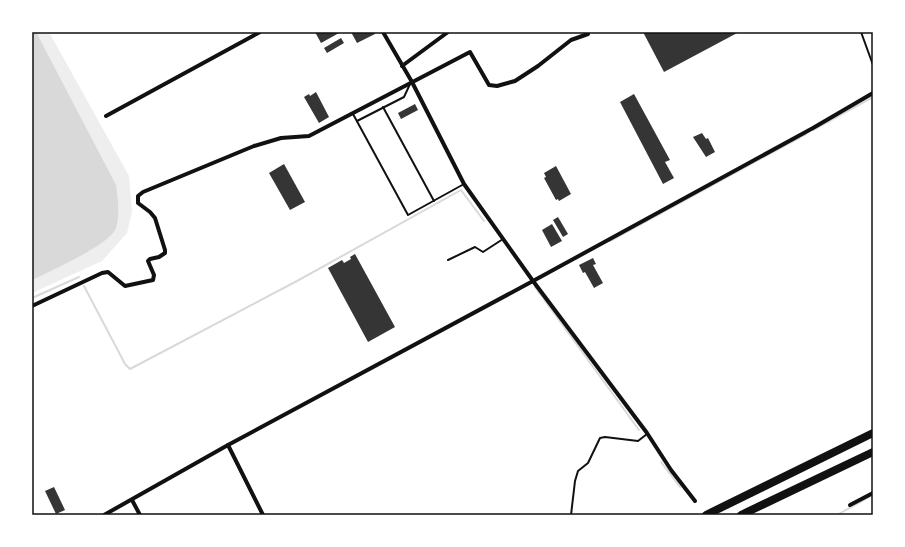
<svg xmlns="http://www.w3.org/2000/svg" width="905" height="547" viewBox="0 0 905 547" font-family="Manrope,sans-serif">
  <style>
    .green { fill: #eee }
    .water { fill: #d9d9d9 }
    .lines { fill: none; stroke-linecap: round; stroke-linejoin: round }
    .stream { stroke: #d9d9d9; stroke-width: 2 }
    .building { fill: #353535 }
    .service { stroke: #111; stroke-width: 2 }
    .minor { stroke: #111; stroke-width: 4 }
    .motorway { stroke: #111; stroke-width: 8 }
    .neatline { fill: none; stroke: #111; stroke-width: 1.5 }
  </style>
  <rect width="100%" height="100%" fill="#fff"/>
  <path class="green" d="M32,32H49L129,176L132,212L127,233L102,261L32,293Z"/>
  <path class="water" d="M32,32H36L116,185C118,199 120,214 116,228C110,245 50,271 32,280Z"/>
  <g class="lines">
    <g class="stream">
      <path d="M813,130L873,97"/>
      <path d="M610,241L806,134"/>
      <path d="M84,286L125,364L130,369L297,281L461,190L484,221"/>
      <path d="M535,287L639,430"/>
      <path d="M32,298L79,277"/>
      <path d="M661,462L680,487"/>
      <path d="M837,515L873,495"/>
    </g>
  </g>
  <g class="building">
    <path d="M315,32H338L339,33L321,43Z"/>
    <path d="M351,32H374L375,34L357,43Z"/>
    <path d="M643,32H739L664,72Z"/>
    <path d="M341,38L344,43L327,53L324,48Z"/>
    <path d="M316,92L329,117L319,123L304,97L309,94L310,96Z"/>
    <path d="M634,94L670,160L665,162L674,178L663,184L620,102Z"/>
    <path d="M415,104L418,110L401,119L398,113Z"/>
    <path d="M702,133L706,139L708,138L715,152L706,157L693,137Z"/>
    <path d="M284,164L305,202L290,210L269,173Z"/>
    <path d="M556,166L571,194L559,201L558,199L556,200L544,178L546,177L544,173Z"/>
    <path d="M558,217L568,234L563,237L553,220Z"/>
    <path d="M552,224L562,241L551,247L542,230Z"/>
    <path d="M355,254L395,327L368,342L328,268L342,260L344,263L351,259L350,257Z"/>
    <path d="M593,258L596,264L593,265L603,283L594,288L585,272L583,273L579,265Z"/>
    <path d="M54,487L65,510L56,514L45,491Z"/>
  </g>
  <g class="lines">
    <g class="service">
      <path d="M861,32L873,65"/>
      <path d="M383,107L434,201"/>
      <path d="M353,114L408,215L464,184"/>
      <path d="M357,121L404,97L410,84"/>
      <path d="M448,260L475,247L483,252L503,239"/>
      <path d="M571,515L575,481L578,471L588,463L600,438L605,437L638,441L647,434"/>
    </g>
    <g class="minor">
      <path d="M383,32L412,82L464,184L533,281L647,433L671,470L695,501"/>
      <path d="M402,66L448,32"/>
      <path d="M106,116L260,32"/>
      <path d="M32,306L102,273L108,272L125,286L153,280L154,275L148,261L150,259L159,257L165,253V250L155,218L150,212L138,203V196L143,192L254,146L281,138L309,136L470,52L489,85L497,86L515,81L538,66L571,40L588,34V32"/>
      <path d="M228,445L263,515"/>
      <path d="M132,500L140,515"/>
      <path d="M850,505L873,493"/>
      <path d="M104,515L228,445L533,281L813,128L873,93"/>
    </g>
    <g class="motorway">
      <path d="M706,515L873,433"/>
      <path d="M741,515L873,452"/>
    </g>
  </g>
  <rect width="905" height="547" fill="none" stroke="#ffffff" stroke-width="66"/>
  <rect x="33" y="33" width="839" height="481" class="neatline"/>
</svg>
